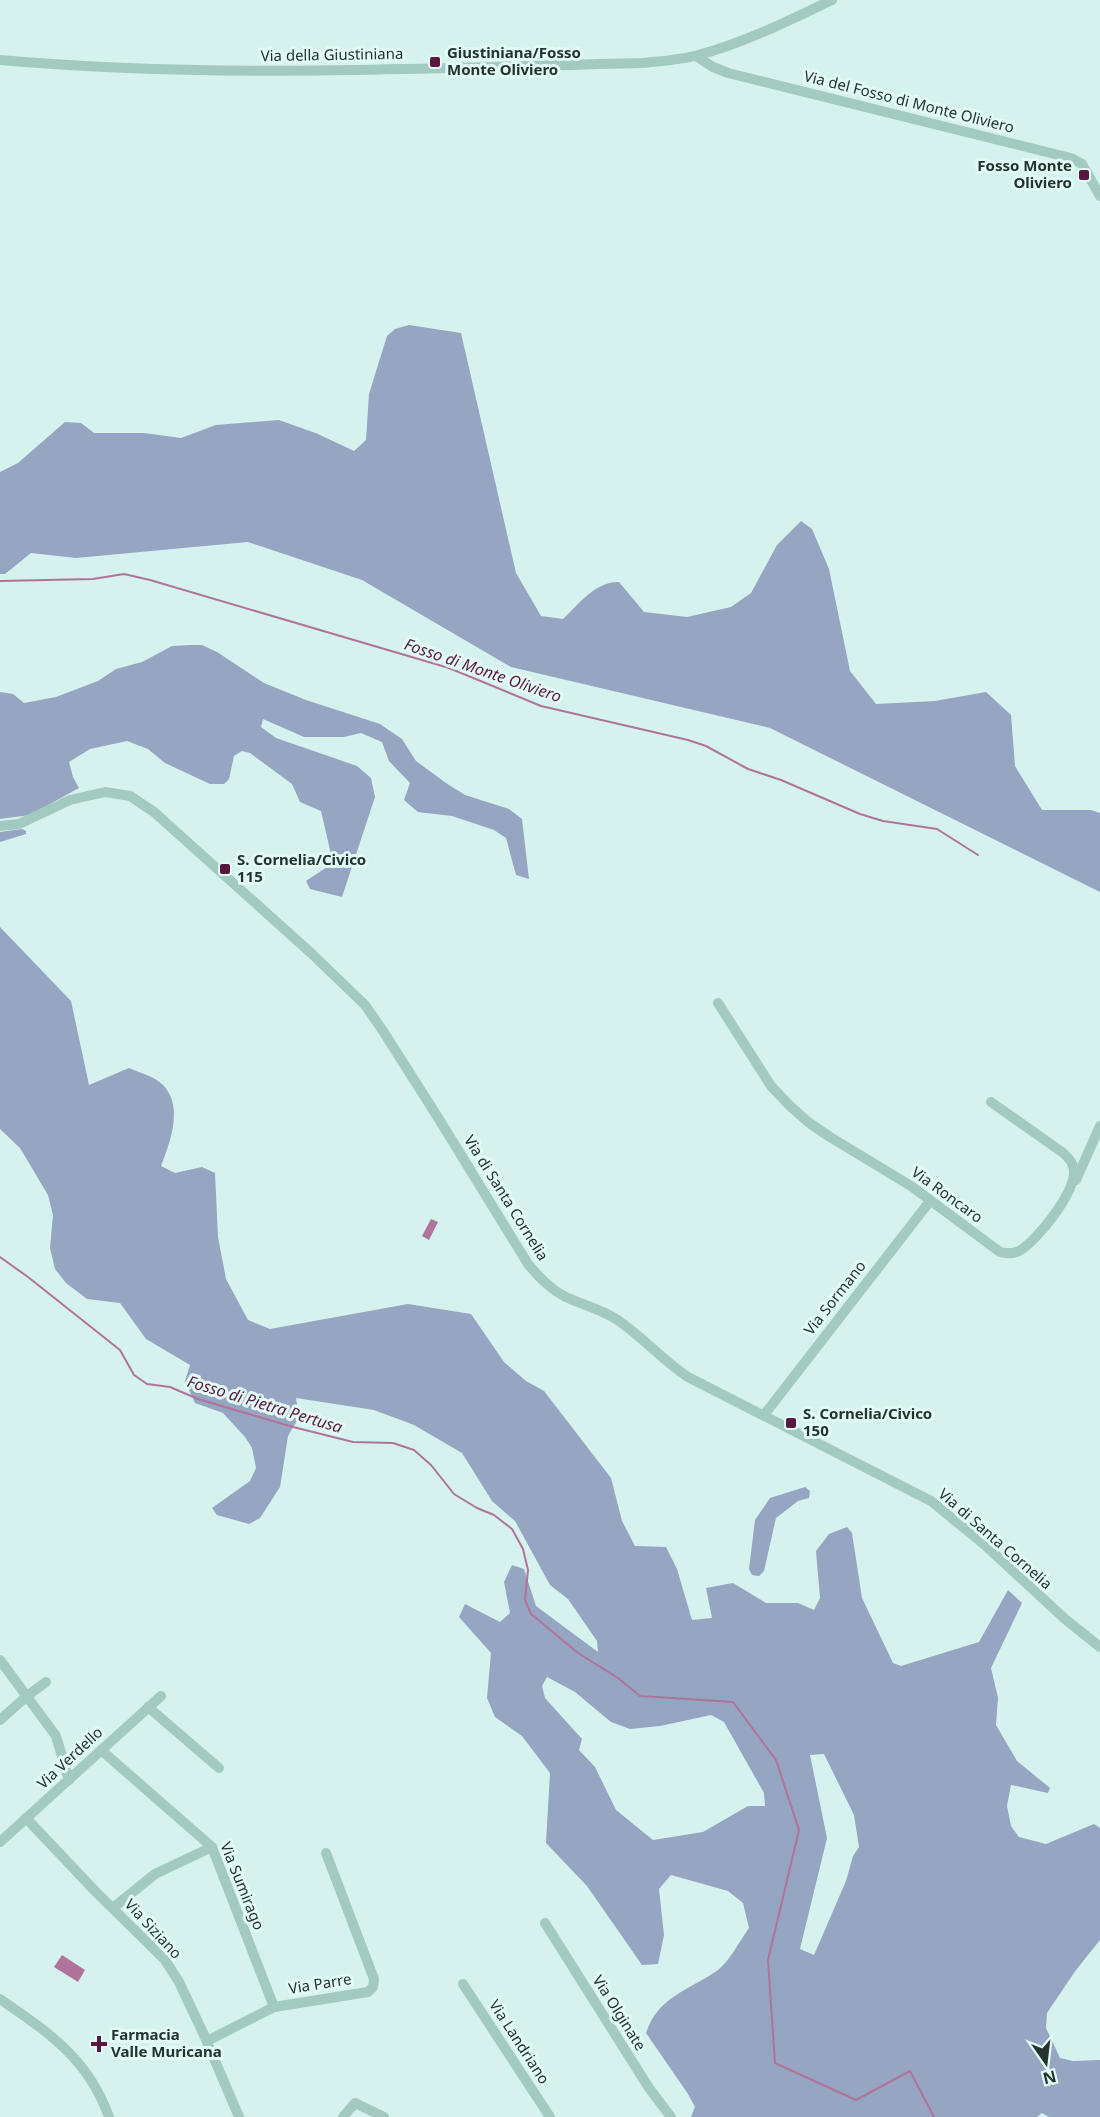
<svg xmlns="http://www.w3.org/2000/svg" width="1100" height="2117" viewBox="0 0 1100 2117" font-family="'Noto Sans',sans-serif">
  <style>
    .green { fill: #96a5c1; fill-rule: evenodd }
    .water { fill: #b0749b }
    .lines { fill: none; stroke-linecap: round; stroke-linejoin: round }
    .stream { stroke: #b0749b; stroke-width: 2 }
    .minor { stroke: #a2cac1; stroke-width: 10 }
    .poi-dot { fill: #581840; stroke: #e2faf6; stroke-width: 2 }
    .labels { text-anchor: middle; stroke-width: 6; stroke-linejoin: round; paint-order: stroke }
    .poi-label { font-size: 15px; font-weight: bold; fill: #25342f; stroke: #e2faf6; text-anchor: start }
    .street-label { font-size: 15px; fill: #25342f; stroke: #e2faf6 }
    .water-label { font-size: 16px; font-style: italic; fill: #581840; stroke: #e2faf6 }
  </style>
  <rect width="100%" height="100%" fill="#d6f2ee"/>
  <g class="green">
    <path d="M409,325L461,333L516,573L541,616L563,619C579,604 596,581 619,582L644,612L687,617L731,607L751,593L777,545L801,521L812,529L829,569L850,671L876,704L935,701L986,692L1011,715L1015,766L1042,810H1091L1100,813V892L770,728L511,667L362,580L248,542L76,558L31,553L5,574H0V472L18,463L65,422L81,423L94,433H144L181,438L216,425L279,420L318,434L354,451L366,440L369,394L387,336L395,329Z"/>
    <path d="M190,645H202L217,652L264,683L306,700L380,724L402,739L416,761L446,783L465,795L509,809L522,819L529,879L516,875L506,838L494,830L452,816L418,812L404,800L410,783L389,761L382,742L361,733L344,737H304L263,719L261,727L276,738L357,766L371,778L375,797L342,897L310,889L306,881L333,863L321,811L300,802L292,784L250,753L242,751L234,756L229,779L224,784H210L165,763L148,749L127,741L90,749L69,762L73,777L79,788L30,815L0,819V692L13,694L24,703L56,697L98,681L116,669L142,662L172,646Z"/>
    <path d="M22,829L26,831V834L0,842V832Z"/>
    <path d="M0,927L71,1001L89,1085L129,1068C140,1073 154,1076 163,1085C184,1107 170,1142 161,1166L175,1173L202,1167L215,1173L218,1237L226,1279L248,1320L270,1329L408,1304L471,1314L504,1362L526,1381L544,1391L611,1478L622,1521L635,1546L666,1547L677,1569L692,1620L712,1618L706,1588L733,1583L766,1603H798L814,1610L820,1598L816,1551L829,1534L847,1527L852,1533L862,1598L893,1663L901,1666L979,1642L1008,1590L1022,1603L991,1668L998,1698L996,1725L1017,1761L1050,1788L1048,1793L1011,1785L1007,1806L1011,1826L1019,1837L1046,1844L1094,1824L1100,1828V1940L1076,1970L1047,2013L1046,2028L1060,2058L1073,2061L1100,2060V2117H1049L1042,2113L1037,2117H691L695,2107L688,2094L646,2033C658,1996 690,1990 718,1970C729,1962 741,1939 749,1928L743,1903L728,1891L671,1875L659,1889L664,1935L658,1964L642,1965L587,1886L546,1843L550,1773L522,1736L495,1717L487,1698L491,1653L459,1617L465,1604L500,1622L510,1613L504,1582L512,1565L524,1569L536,1606L598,1652L597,1641L568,1599L550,1585L515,1521L492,1501L462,1453L414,1425L374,1410L296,1398L299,1417L288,1436L280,1487L260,1518L249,1524L217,1515L212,1508L250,1481L256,1468L252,1448L245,1437L223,1413L195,1403L185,1381L190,1365L146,1339L120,1303L87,1299L66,1283L55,1269L50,1248L53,1215L48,1195L20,1148L0,1129ZM547,1677L575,1692L611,1722L630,1729L660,1726L711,1715L724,1722L764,1793L765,1806H748L703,1832L653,1840L616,1810L595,1767L579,1750L582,1739L545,1698L542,1686ZM824,1754L854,1815L859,1847L853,1856L846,1881L814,1955L800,1949L827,1838L810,1755Z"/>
    <path d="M805,1487L810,1491L809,1498L798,1501L776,1518L764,1571L759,1576L752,1575L749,1569L755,1520L770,1498Z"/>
  </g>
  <g class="water">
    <path d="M431,1219L438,1222L429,1240L422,1236Z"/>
    <path d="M62,1955L85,1970L78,1982L54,1967Z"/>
  </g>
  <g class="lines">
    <g class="stream">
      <path d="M0,581L93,579L124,574L150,580L449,668L541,706L688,740L706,746L748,769L781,780L860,814L883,821L937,829L978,855"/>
      <path d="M0,1257L28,1277L120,1350L134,1375L147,1384L170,1387L198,1399L293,1427L353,1442L393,1443L414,1450L431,1465L454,1494L477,1508L494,1515L512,1529L523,1549L528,1570L525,1600L531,1614L578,1653L618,1678L640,1696L733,1702L776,1760L799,1830L768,1960L775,2063L856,2100L910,2071L934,2117"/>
    </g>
    <g class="minor">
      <path d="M696,56L713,67L728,73L1071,158L1082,164L1100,196"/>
      <path d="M0,60C214,79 429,68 643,63C661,61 681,60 698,55C744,43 790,20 832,0"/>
      <path d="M0,826L19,824L70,800L105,792L130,796L154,812L311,953L365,1005L383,1031L437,1116L528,1264C539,1277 550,1289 566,1297C583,1305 600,1309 616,1319C642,1336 662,1360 688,1377L931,1501L986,1546L1065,1619L1100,1647"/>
      <path d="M718,1003L771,1086L790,1106L808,1122L830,1137L911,1186L1000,1252C1007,1254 1012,1254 1019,1251C1037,1241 1075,1193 1074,1171C1074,1163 1068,1157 1062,1152L991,1102"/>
      <path d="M1076,1180L1100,1126"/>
      <path d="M764,1415L930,1201"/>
      <path d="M0,1660L56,1736L69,1780"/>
      <path d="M148,1707L219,1768"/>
      <path d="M0,1720L27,1696L46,1682"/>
      <path d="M101,1750L212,1847L274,2007"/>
      <path d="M26,1818L95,1891L165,1960L179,1982L204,2035L239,2117"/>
      <path d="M0,1842L161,1696"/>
      <path d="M113,1908L155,1874L212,1847"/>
      <path d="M545,1923L649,2088L671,2117"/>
      <path d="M463,1984L550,2117"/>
      <path d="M0,1999C49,2033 88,2058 109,2117"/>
      <path d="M207,2041L274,2007L368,1992L373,1987L374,1979L326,1853"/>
      <path d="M343,2117L355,2103L384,2117"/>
    </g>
  </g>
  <g class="poi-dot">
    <rect x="429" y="56" width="12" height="12" rx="3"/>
    <rect x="1078" y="169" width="12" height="12" rx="3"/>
    <rect x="219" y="863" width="12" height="12" rx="3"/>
    <rect x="785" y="1417" width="12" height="12" rx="3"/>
    <path d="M96 2035h6v6h6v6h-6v6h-6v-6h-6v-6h6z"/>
  </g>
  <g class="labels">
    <g class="poi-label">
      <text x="447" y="58">Giustiniana/Fosso<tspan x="447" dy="17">Monte Oliviero</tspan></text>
      <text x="1072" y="171" text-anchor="end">Fosso Monte<tspan x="1072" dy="17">Oliviero</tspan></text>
      <text x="237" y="865">S. Cornelia/Civico<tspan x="237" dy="17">115</tspan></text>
      <text x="803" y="1419">S. Cornelia/Civico<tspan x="803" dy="17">150</tspan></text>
      <text x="111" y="2040">Farmacia<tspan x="111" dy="17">Valle Muricana</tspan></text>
    </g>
    <g class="street-label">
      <text transform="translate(332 55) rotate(-1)" y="5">Via della Giustiniana</text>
      <text transform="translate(909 102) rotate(14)" y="5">Via del Fosso di Monte Oliviero</text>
      <text transform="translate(947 1195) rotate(36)" y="5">Via Roncaro</text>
      <text transform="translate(506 1198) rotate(58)" y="5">Via di Santa Cornelia</text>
      <text transform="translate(835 1298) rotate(-52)" y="5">Via Sormano</text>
      <text transform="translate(995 1539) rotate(41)" y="5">Via di Santa Cornelia</text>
      <text transform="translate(70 1758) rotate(-43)" y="5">Via Verdello</text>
      <text transform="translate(242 1886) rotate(68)" y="5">Via Sumirago</text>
      <text transform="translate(153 1929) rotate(47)" y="5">Via Siziano</text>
      <text transform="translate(320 1984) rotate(-9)" y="5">Via Parre</text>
      <text transform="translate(619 2013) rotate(58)" y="5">Via Olginate</text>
      <text transform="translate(519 2042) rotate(57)" y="5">Via Landriano</text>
    </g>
    <g class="water-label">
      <text transform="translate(483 670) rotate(19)" y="6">Fosso di Monte Oliviero</text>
      <text transform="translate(265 1404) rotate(17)" y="6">Fosso di Pietra Pertusa</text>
    </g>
  </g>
  <g transform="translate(1046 2063) rotate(166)" stroke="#e2faf6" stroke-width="4.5" paint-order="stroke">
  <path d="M0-4.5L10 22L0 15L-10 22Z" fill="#25342f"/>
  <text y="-9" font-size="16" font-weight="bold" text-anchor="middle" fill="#25342f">N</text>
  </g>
</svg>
